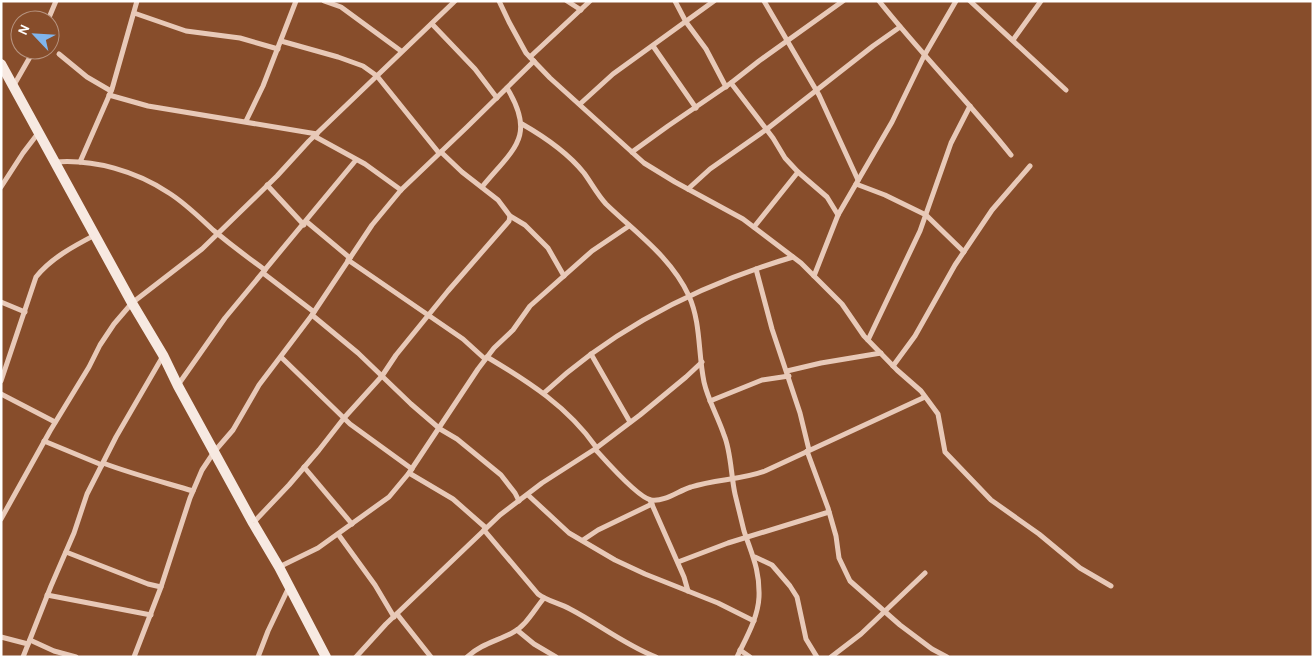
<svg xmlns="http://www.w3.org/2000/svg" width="1314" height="658" viewBox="0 0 1314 658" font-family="Karla,sans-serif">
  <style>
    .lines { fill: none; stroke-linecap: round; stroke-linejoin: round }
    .street { stroke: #e8c9b8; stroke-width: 5 }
    .secondary { stroke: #f7e9e1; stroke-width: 10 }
  </style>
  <rect width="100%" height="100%" fill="#874d2b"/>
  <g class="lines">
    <g class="street">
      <path d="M324,1L341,7L401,51"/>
      <path d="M499,1L509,22L526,53L550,78L644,163L675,182L743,219L801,263L842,304L864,336L897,370L921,391L938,414L945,452L991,500L1039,534L1080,568L1111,586"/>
      <path d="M567,1L581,10"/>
      <path d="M675,1L686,22L706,49L726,87"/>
      <path d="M764,1L819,95L858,180"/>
      <path d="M879,1C921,54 969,102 1011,155"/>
      <path d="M970,1L1066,90"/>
      <path d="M134,13L186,31L240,38L278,49"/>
      <path d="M48,20L56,1"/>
      <path d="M432,24L475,69L497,98"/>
      <path d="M1013,40L1041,1"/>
      <path d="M281,41L338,57L363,66L377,76L439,153"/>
      <path d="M653,46L696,108"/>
      <path d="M59,54L87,77L111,91"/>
      <path d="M530,57L590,1"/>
      <path d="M731,83L773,138L785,158L798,172L827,197L838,215"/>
      <path d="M14,85L34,50"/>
      <path d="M109,95L148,106L317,134"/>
      <path d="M580,104L613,74L714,1"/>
      <path d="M246,121L263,86L296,1"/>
      <path d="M522,124C543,136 568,153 584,173C592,184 597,194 606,204C636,233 671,257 689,296C701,323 698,353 704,382C708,400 718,417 724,435C731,451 731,476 735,494C738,506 741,519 744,531C752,555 760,570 759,597C758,618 746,638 737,657"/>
      <path d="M314,136L365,164L401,190"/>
      <path d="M632,152L668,126L731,83L759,61L843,1"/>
      <path d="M55,162C94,159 136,171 169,193C185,203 199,217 213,230C230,244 247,257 265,270"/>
      <path d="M80,162L112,89L137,1"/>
      <path d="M856,184L885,195L926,215L964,252"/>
      <path d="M267,185L304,225"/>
      <path d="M1,187L23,153L39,132"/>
      <path d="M482,187C513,149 537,137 507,88"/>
      <path d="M688,189L710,169L767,129L873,46L900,27"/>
      <path d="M510,216L525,225L548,248L564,276"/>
      <path d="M307,222L350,258"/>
      <path d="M754,227L798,172"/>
      <path d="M348,260L463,339L485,359"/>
      <path d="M756,269L772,329L800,413L809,450"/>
      <path d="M263,273L314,312"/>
      <path d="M814,276L838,215L892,122L924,56L956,1"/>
      <path d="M1,302L25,312"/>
      <path d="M312,315L358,353L411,404L440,429L457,439L501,475L515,493L519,501"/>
      <path d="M868,340L920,231L951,143L970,106"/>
      <path d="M591,354L630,422"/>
      <path d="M281,357L350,424L412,469"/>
      <path d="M487,357C529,382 568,407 596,447"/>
      <path d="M893,366L915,336L955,265L992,210L1030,166"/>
      <path d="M787,371L821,363L881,353"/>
      <path d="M1,381L36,277C51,258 74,246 95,235"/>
      <path d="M178,385L225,318L356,160"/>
      <path d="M544,393C614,328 702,284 793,257"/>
      <path d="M1,394L55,422"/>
      <path d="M710,401L762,380L789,376"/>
      <path d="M44,441L102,465"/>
      <path d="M595,449C605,460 638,498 651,500C665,502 678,491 691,487C715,479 741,480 765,471L925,397"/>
      <path d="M807,451L828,508L836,536L839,558L850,581L900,625L932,649L947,657"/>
      <path d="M103,463C132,474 163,482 193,491"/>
      <path d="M304,467L352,524"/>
      <path d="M409,473L453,499L486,528"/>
      <path d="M528,495L569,533L615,560L645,574L718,603L754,621"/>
      <path d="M650,500L684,577L688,591"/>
      <path d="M1,519L50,431L89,367L100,345L114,324L132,303L202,249L277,176L309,141L455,1"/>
      <path d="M253,523L289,485L319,450L344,418L382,376L396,355L448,291L509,221L510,216L498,200L462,172L441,152"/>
      <path d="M484,530L538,594C547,601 559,603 570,609C599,624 625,645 656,657"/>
      <path d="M338,534L375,585L394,617"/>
      <path d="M583,540L598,530L652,504"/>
      <path d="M66,552L148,584L161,587"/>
      <path d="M755,557L772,565L790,586L797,597L806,639L817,657"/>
      <path d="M678,562L728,543L829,512"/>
      <path d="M279,567L318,548L389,497L409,473L478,369L494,348L513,330L530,306L592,251L629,226"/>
      <path d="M47,595L151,615"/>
      <path d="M397,614L431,657"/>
      <path d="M517,630L534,644L556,657"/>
      <path d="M1,637L28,644"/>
      <path d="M30,640L54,651L76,657"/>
      <path d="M740,650L750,657"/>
      <path d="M23,657L51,586L74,533L87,494L116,437L163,356"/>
      <path d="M134,657L161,587L190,498L202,470L214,452L233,430L259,385L312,315L372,225L401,190L467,127L534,61"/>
      <path d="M258,657L268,631L289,587"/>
      <path d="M356,657L386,624L500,515L542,483L595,449L640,415L686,377L702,362"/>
      <path d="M467,657C481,644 497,641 512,633C526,626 534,610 544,598"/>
      <path d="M831,657L861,634L925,573"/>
    </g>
    <path class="secondary" d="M1,64L132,303L163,355L178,386L253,523L279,567L326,657"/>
  </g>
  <rect width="1314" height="658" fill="none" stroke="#ffffff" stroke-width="5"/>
  <g transform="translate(35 35) rotate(295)"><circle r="24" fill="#874d2b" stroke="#b79480"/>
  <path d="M0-4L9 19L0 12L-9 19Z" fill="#80b5ed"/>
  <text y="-8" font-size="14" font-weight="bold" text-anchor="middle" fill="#ffffff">N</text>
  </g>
</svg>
